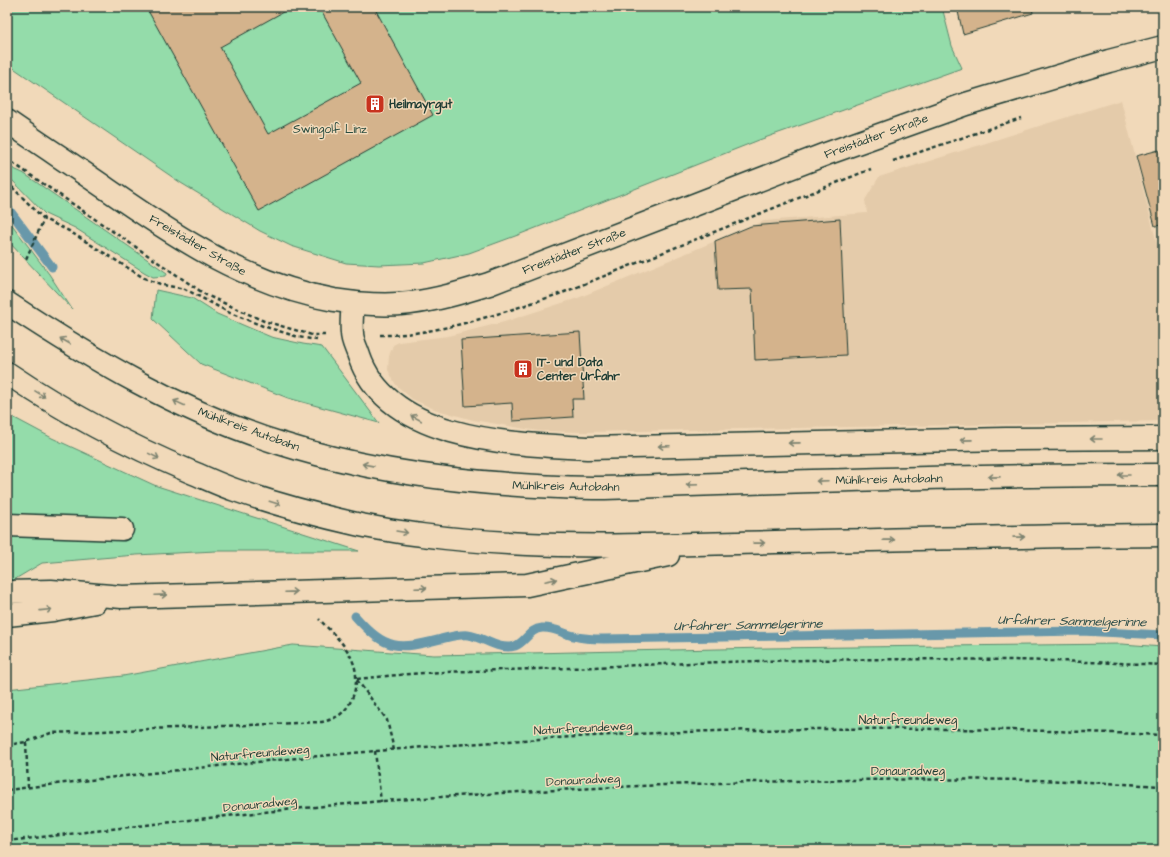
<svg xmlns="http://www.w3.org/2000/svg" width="1170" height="857" viewBox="0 0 1170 857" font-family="'Architects Daughter',sans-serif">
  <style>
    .built { fill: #e4cbaa }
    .green { fill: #94dcaa; stroke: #5a8c6f }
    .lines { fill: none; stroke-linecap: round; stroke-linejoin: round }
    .stream { stroke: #6898aa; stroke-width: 9 }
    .building { fill: #d4b38c; stroke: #1f3d34 }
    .minor-casing { stroke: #1f3d34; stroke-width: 25 }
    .major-casing { stroke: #1f3d34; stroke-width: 25 }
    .highway-casing { stroke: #1f3d34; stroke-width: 25 }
    .path { stroke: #1f3d34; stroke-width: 2.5; stroke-dasharray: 4 3; stroke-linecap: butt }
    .minor { stroke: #f1d9b9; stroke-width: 22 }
    .major { stroke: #f1d9b9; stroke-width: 22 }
    .highway { stroke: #f1d9b9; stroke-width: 22 }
    .oneway { stroke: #7d8370 }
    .labels { text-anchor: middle; stroke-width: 3; stroke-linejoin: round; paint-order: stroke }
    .poi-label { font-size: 12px; font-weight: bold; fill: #1f3d34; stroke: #f1d9b9; text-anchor: start }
    .park-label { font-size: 12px; fill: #2b4d40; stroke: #f1d9b9 }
    .street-label { font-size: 12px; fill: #1f3d34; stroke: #f1d9b9 }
    .water-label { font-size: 13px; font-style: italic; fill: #2b4c48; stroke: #f1d9b9 }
  </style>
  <rect width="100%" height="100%" fill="#f1d9b9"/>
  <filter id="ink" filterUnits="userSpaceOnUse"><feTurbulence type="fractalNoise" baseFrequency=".025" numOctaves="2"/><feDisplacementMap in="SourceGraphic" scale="8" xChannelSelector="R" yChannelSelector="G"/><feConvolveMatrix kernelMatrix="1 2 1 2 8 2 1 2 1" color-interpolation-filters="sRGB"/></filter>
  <g filter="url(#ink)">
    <path class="built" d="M1121,100L1163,268V421L585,432L538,431L473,420L434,409L412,399L396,385L388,370L389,356L393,345L399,342L448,336L504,322L559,304L578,298L764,221L867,213L865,200L879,177Z"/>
    <g class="green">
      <path d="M7,7H942L952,46L962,68L759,140L518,235L469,253L424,263L379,265L346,263L291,246L260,231L181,183L12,67L7,57Z"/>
      <path d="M7,166L23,173L167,273L166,276L153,277L144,272L75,228L45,214L9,177L7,174Z"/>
      <path d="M7,218L49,274L72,309L7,240Z"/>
      <path d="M156,290L192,298L217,314L271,337L303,344L322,347L379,423L288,398L201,364L153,319Z"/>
      <path d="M7,414L52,438L154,485L359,551H216L136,555L42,563L7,584Z"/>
      <path d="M1122,644L1163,647V850H7V689L123,676L293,645L434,655L767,648Z"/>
    </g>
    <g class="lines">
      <g class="stream">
        <path d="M7,207L52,267"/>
        <path d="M355,616C386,651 398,650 441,639C450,637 459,634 468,635C484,637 498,651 515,646C526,642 529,629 542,628C555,627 563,634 574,636C584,639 594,639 604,639L1081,631L1163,635"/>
      </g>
    </g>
    <g class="building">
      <path d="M146,7H292L220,47L268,134L361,83L319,7H374L433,115L259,211Z"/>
      <path d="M957,7H1032L1033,13L963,34Z"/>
      <path d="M1159,150L1163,165V225L1155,226L1136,156Z"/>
      <path d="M840,219L846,355L755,360L752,289L718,290L715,241L751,226Z"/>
      <path d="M580,332L584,399H572L573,417L513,421L512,403L465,406L461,340Z"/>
    </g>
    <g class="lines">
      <defs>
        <path id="minor" d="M7,525L122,529"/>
        <path id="major" d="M7,121C40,144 74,166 107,189C179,239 247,284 334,300C359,304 385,306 410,303C437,300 463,292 489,284L826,154L966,104L1109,61L1163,47"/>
        <g id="highway">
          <path d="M7,303C92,359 181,412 279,443C380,475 486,486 593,488C614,488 637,487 659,486C699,485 739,483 779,482C907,478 1035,475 1163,475"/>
          <path d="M353,303C352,313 351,323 352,333C352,341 357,349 359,356C388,441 513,444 587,448L1006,439L1163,438"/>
          <path d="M7,373C65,412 127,445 191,472C206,478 220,485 235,490C275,504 316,515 356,524C378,529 400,532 421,535C527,549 632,546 738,543C880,540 1021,536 1163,535"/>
          <path d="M7,592L51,591L122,597L527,585L668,555"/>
          <path d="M7,615L53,610L95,602"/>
        </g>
      </defs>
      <use href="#minor" class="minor-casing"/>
      <use href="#major" class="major-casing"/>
      <use href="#highway" class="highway-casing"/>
      <g class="path">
        <path d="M7,159L206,295L264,321L312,335H325"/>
        <path d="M893,161L1021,118"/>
        <path d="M7,182L44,219L69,231L144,278L163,285L185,289L230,313L263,326L298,337L317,340"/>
        <path d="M26,259L44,219"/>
        <path d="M380,335C438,336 507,311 562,293L871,169"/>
        <path d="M357,679C386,676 416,673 445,672C495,670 545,669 595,667C784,658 974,656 1163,665"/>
        <path d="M357,680L387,720L394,750"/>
        <path d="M26,742L28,787"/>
        <path d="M7,745L26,742L51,733L322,722C326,721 330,720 334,718C353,710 361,681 353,662C347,645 331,632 319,619"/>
        <path d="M375,751L381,802"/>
        <path d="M7,790C184,768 362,750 540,739C748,726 956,726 1163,735"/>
        <path d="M7,841C132,827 258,811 383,801C600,785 818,777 1035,780C1078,781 1120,784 1163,786"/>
      </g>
      <use href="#minor" class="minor"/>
      <use href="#major" class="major"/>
      <use href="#highway" class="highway"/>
    </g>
    <defs><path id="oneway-shaft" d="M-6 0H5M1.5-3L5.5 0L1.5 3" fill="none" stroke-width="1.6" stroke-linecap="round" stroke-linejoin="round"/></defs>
    <g class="oneway">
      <use href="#oneway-shaft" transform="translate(65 341) rotate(-150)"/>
      <use href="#oneway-shaft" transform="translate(40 394) rotate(32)"/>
      <use href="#oneway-shaft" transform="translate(179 403) rotate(-155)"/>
      <use href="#oneway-shaft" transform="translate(416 418) rotate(-152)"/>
      <use href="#oneway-shaft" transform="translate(1096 439) rotate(180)"/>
      <use href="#oneway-shaft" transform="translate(966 440) rotate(179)"/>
      <use href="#oneway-shaft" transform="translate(794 443) rotate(179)"/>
      <use href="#oneway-shaft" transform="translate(664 446) rotate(178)"/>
      <use href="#oneway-shaft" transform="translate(154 456) rotate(26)"/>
      <use href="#oneway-shaft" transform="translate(368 465) rotate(-169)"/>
      <use href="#oneway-shaft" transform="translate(1124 475) rotate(180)"/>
      <use href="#oneway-shaft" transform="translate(994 477) rotate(179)"/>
      <use href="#oneway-shaft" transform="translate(822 481) rotate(178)"/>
      <use href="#oneway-shaft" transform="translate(692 485) rotate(178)"/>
      <use href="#oneway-shaft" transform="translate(275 503) rotate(17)"/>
      <use href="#oneway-shaft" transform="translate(402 532) rotate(9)"/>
      <use href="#oneway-shaft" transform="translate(1019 537) rotate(-1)"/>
      <use href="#oneway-shaft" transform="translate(889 540) rotate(-1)"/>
      <use href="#oneway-shaft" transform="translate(759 543) rotate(-1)"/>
      <use href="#oneway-shaft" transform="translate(551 580) rotate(-12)"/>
      <use href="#oneway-shaft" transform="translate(421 588) rotate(-2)"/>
      <use href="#oneway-shaft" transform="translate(291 592) rotate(-2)"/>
      <use href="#oneway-shaft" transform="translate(161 595) rotate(-2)"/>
      <use href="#oneway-shaft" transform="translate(46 610) rotate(-6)"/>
    </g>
  </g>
  <defs>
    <symbol id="building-square" viewBox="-11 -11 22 22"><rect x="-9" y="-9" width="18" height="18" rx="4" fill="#c8321e" stroke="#f1d9b9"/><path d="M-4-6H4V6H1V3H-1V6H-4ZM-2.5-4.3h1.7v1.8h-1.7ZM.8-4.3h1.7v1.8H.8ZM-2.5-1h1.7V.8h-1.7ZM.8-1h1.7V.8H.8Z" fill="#fff"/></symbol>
  </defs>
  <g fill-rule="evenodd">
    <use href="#building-square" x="364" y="93" width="22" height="22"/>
    <use href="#building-square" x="512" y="358" width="22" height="22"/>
  </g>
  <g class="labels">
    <g class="poi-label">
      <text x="389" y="108">Heilmayrgut</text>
      <text x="537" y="366">IT- und Data<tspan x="537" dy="14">Center Urfahr</tspan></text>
    </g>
    <g class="park-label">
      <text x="330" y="133">Swingolf Linz</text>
    </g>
    <g class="street-label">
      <text transform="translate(876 136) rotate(-20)" y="4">Freistädter Straße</text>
      <text transform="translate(198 245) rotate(30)" y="4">Freistädter Straße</text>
      <text transform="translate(574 251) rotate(-21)" y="4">Freistädter Straße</text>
      <text transform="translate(249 429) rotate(20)" y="4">Mühlkreis Autobahn</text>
      <text transform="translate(889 479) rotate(-1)" y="4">Mühlkreis Autobahn</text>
      <text transform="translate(566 486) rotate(1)" y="4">Mühlkreis Autobahn</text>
      <text x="908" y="724">Naturfreundeweg</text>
      <text transform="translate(583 728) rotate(-3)" y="4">Naturfreundeweg</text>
      <text transform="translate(260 753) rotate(-5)" y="4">Naturfreundeweg</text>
      <text x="908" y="775">Donauradweg</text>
      <text transform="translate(583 780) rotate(-3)" y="4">Donauradweg</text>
      <text transform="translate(260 804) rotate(-6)" y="4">Donauradweg</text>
    </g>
    <g class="water-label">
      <text transform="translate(1072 620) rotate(1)" y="5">Urfahrer Sammelgerinne</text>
      <text transform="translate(748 624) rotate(-1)" y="5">Urfahrer Sammelgerinne</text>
    </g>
  </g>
  <rect width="1170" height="857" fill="none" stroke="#f1d9b9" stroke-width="24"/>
  <rect x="12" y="12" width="1146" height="833" fill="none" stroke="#1f3d34" stroke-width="1.5" filter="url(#ink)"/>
</svg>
